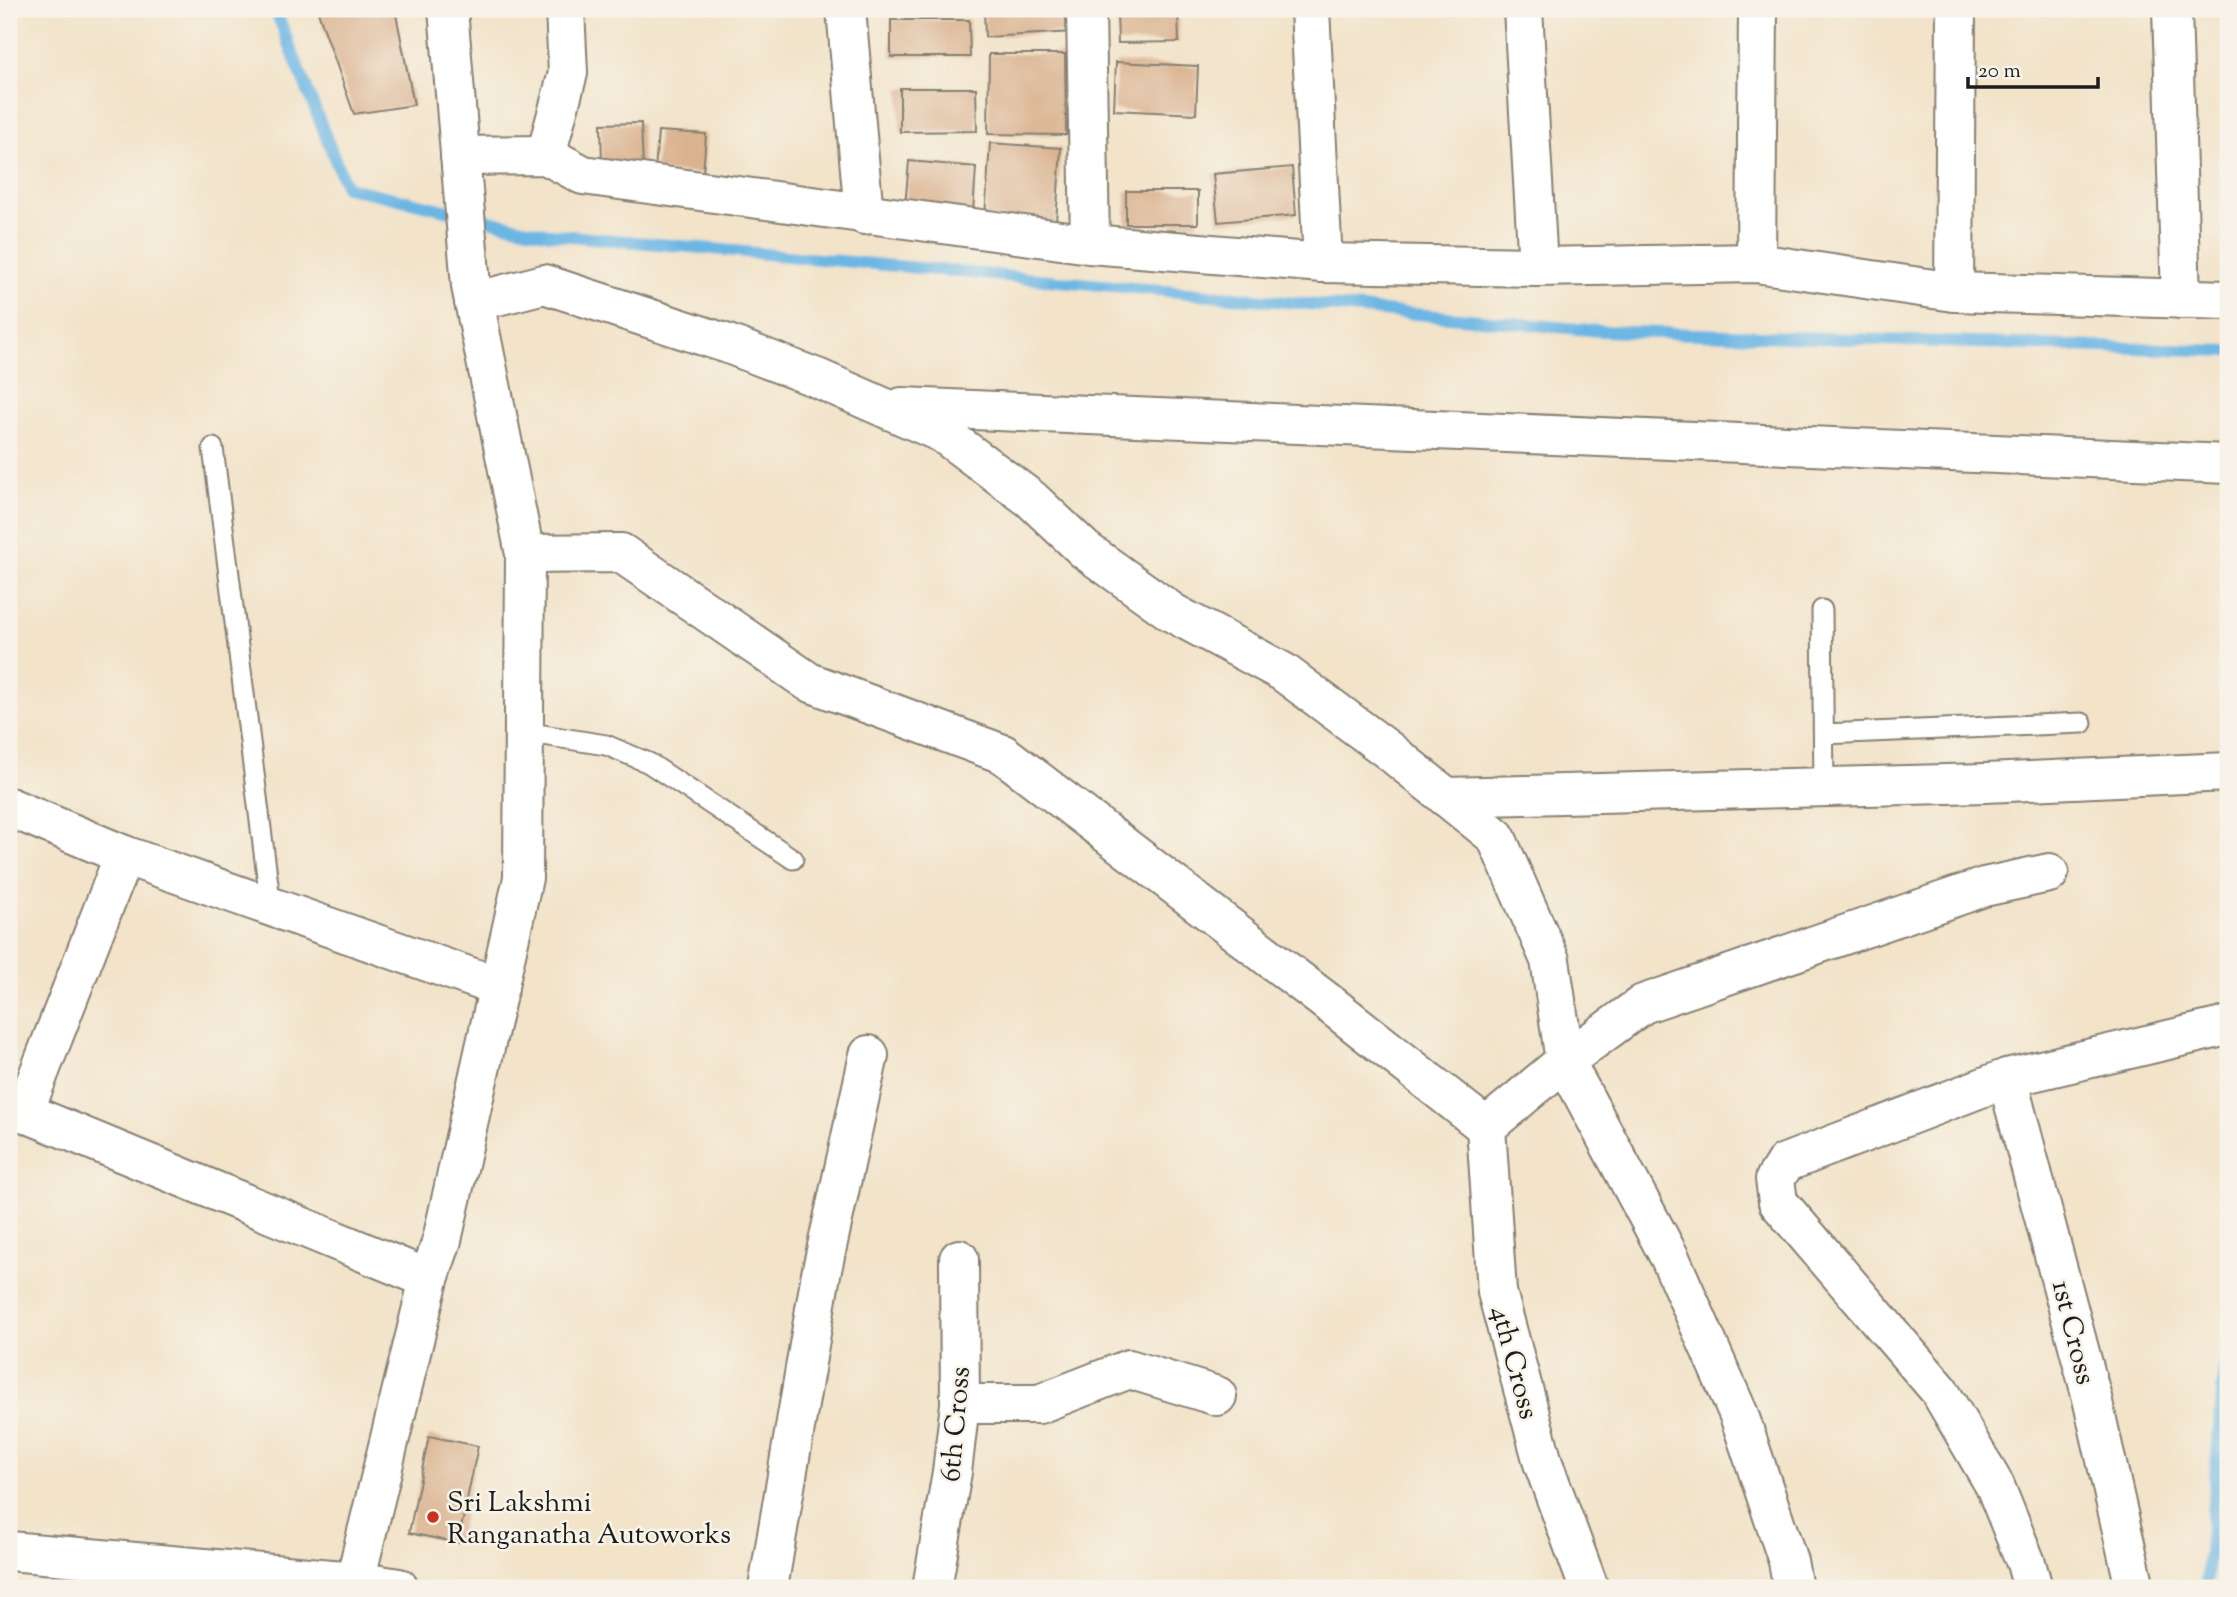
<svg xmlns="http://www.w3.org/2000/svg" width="2237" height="1597" viewBox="0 0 2237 1597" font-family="'Sorts Mill Goudy',serif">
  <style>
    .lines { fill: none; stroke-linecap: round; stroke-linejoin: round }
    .stream { stroke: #6cb6e4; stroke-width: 12 }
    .building { fill: #dab28f }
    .lane-casing { stroke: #878072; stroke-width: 23 }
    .street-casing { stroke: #878072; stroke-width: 42 }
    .secondary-casing { stroke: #878072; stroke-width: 42 }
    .lane { stroke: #fff; stroke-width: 19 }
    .street { stroke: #fff; stroke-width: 38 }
    .secondary { stroke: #fff; stroke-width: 38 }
    .poi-dot { fill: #c8321e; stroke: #f7f3e8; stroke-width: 2.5 }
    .labels { text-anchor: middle; stroke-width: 5; stroke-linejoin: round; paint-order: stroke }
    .street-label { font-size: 28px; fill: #1c1c1c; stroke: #f7f3e8 }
    .poi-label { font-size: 28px; fill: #1c1c1c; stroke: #f7f3e8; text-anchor: start }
  </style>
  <rect width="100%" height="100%" fill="#f7f3e8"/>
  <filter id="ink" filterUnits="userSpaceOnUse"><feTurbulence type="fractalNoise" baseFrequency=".0143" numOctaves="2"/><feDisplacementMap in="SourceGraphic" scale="14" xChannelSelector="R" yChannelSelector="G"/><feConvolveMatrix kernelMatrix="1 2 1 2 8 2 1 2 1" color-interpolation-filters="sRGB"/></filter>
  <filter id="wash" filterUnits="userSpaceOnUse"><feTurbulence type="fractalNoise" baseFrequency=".00686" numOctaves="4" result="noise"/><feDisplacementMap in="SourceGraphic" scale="28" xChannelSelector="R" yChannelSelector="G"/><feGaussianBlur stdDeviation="1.57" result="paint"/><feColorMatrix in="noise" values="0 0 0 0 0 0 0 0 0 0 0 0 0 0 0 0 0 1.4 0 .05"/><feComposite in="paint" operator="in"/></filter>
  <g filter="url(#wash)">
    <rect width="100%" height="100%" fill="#f2e3c9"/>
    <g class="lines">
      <g class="stream">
        <path d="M275,9L346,187L549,234L1600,331L2228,351"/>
        <path d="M2206,1588L2224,1370L2228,1356"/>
      </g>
    </g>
    <g id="blocks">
      <g class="building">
        <path d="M317,9H395L414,105L354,114Z"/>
        <path d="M984,9H1072L1073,32L985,37Z"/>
        <path d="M1117,9H1178L1179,42L1118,43Z"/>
        <path d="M891,20H969L970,57H891Z"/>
        <path d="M989,54H1065L1066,135L988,134Z"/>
        <path d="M1116,62L1198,66L1196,114L1114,110Z"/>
        <path d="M900,88H976L977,131L900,132Z"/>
        <path d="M641,123L643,167H602L601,124Z"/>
        <path d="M658,131L706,134L703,174L655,171Z"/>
        <path d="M990,143L1061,148L1056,222L985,217Z"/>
        <path d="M909,161L976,167L973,213L905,207Z"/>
        <path d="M1292,167L1296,215L1218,222L1213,174Z"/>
        <rect x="1126" y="191" width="72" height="33"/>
        <path d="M429,1436L478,1446L458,1543L409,1533Z"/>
      </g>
    </g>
  </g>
  <g filter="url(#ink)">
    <use href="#blocks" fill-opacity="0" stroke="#878072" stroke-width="2"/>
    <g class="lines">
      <defs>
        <g id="lane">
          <path d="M213,448L271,908"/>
          <path d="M1822,610L1824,787"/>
          <path d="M524,732L606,745L649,763L793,859"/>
          <path d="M1824,734L2082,723"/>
        </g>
        <g id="street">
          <path d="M846,9L864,215"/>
          <path d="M1086,9L1090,244"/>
          <path d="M1310,9L1323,263"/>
          <path d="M1523,9L1538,267"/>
          <path d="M2172,9L2181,299"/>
          <path d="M546,155L568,73L565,9"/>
          <path d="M460,156L546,155L583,175L1090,244L1323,263L1538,267L1756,263L1954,292L2228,300"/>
          <path d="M1756,263L1758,9"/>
          <path d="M1954,292L1956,9"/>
          <path d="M474,302L544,284L728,344L817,378L942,433L1031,499L1085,550L1173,613L1283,672L1388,750L1496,837L1550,960L1565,1061L1670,1258L1739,1415L1788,1561L1793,1588"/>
          <path d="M902,407L2228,464"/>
          <path d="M525,554L621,553L809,682L1003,754L1335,1008L1486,1127"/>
          <path d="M1446,797L1985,783L2228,772"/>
          <path d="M9,807L124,855"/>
          <path d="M2007,1078L2092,1398L2135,1588"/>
          <path d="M9,1106L429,1279"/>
          <path d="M24,1112L124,855L499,987"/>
          <path d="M1486,1127L1565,1061L1643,1004L1984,887L2049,873"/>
          <path d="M1486,1127L1497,1292L1543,1463L1589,1588"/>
          <path d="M960,1404H1039L1129,1369L1217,1396"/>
          <path d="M355,1581L429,1279L442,1240L523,878L525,554L471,286L448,9"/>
          <path d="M768,1588L821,1274L869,1055"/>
          <path d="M932,1588L952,1472L960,1404L959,1259"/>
          <path d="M2033,1588L2026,1563L1995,1486L1939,1390L1778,1202L1775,1179L1785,1163L2007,1078L2227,1026"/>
        </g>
        <path id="secondary" d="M9,1551L355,1581L399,1588"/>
      </defs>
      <use href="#lane" class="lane-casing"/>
      <use href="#street" class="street-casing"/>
      <use href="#secondary" class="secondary-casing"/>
      <use href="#lane" class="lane"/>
      <use href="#street" class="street"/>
      <use href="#secondary" class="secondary"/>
    </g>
  </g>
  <circle class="poi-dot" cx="433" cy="1517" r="7"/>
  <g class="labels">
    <g class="street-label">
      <text transform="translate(2075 1332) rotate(76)" y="10">1st Cross</text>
      <text transform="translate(1516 1362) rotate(75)" y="10">4th Cross</text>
      <text transform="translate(954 1424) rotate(-85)" y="10">6th Cross</text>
    </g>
    <g class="poi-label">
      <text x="447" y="1511">Sri Lakshmi<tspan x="447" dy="32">Ranganatha Autoworks</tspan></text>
    </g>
  </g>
  <rect width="2237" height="1597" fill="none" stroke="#f7f3e8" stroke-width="35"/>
  <path d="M1968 77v10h130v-10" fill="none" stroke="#1c1c1c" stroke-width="3.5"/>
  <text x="1978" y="77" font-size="21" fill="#1c1c1c" stroke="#f7f3e8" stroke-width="5" paint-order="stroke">20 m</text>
</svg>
